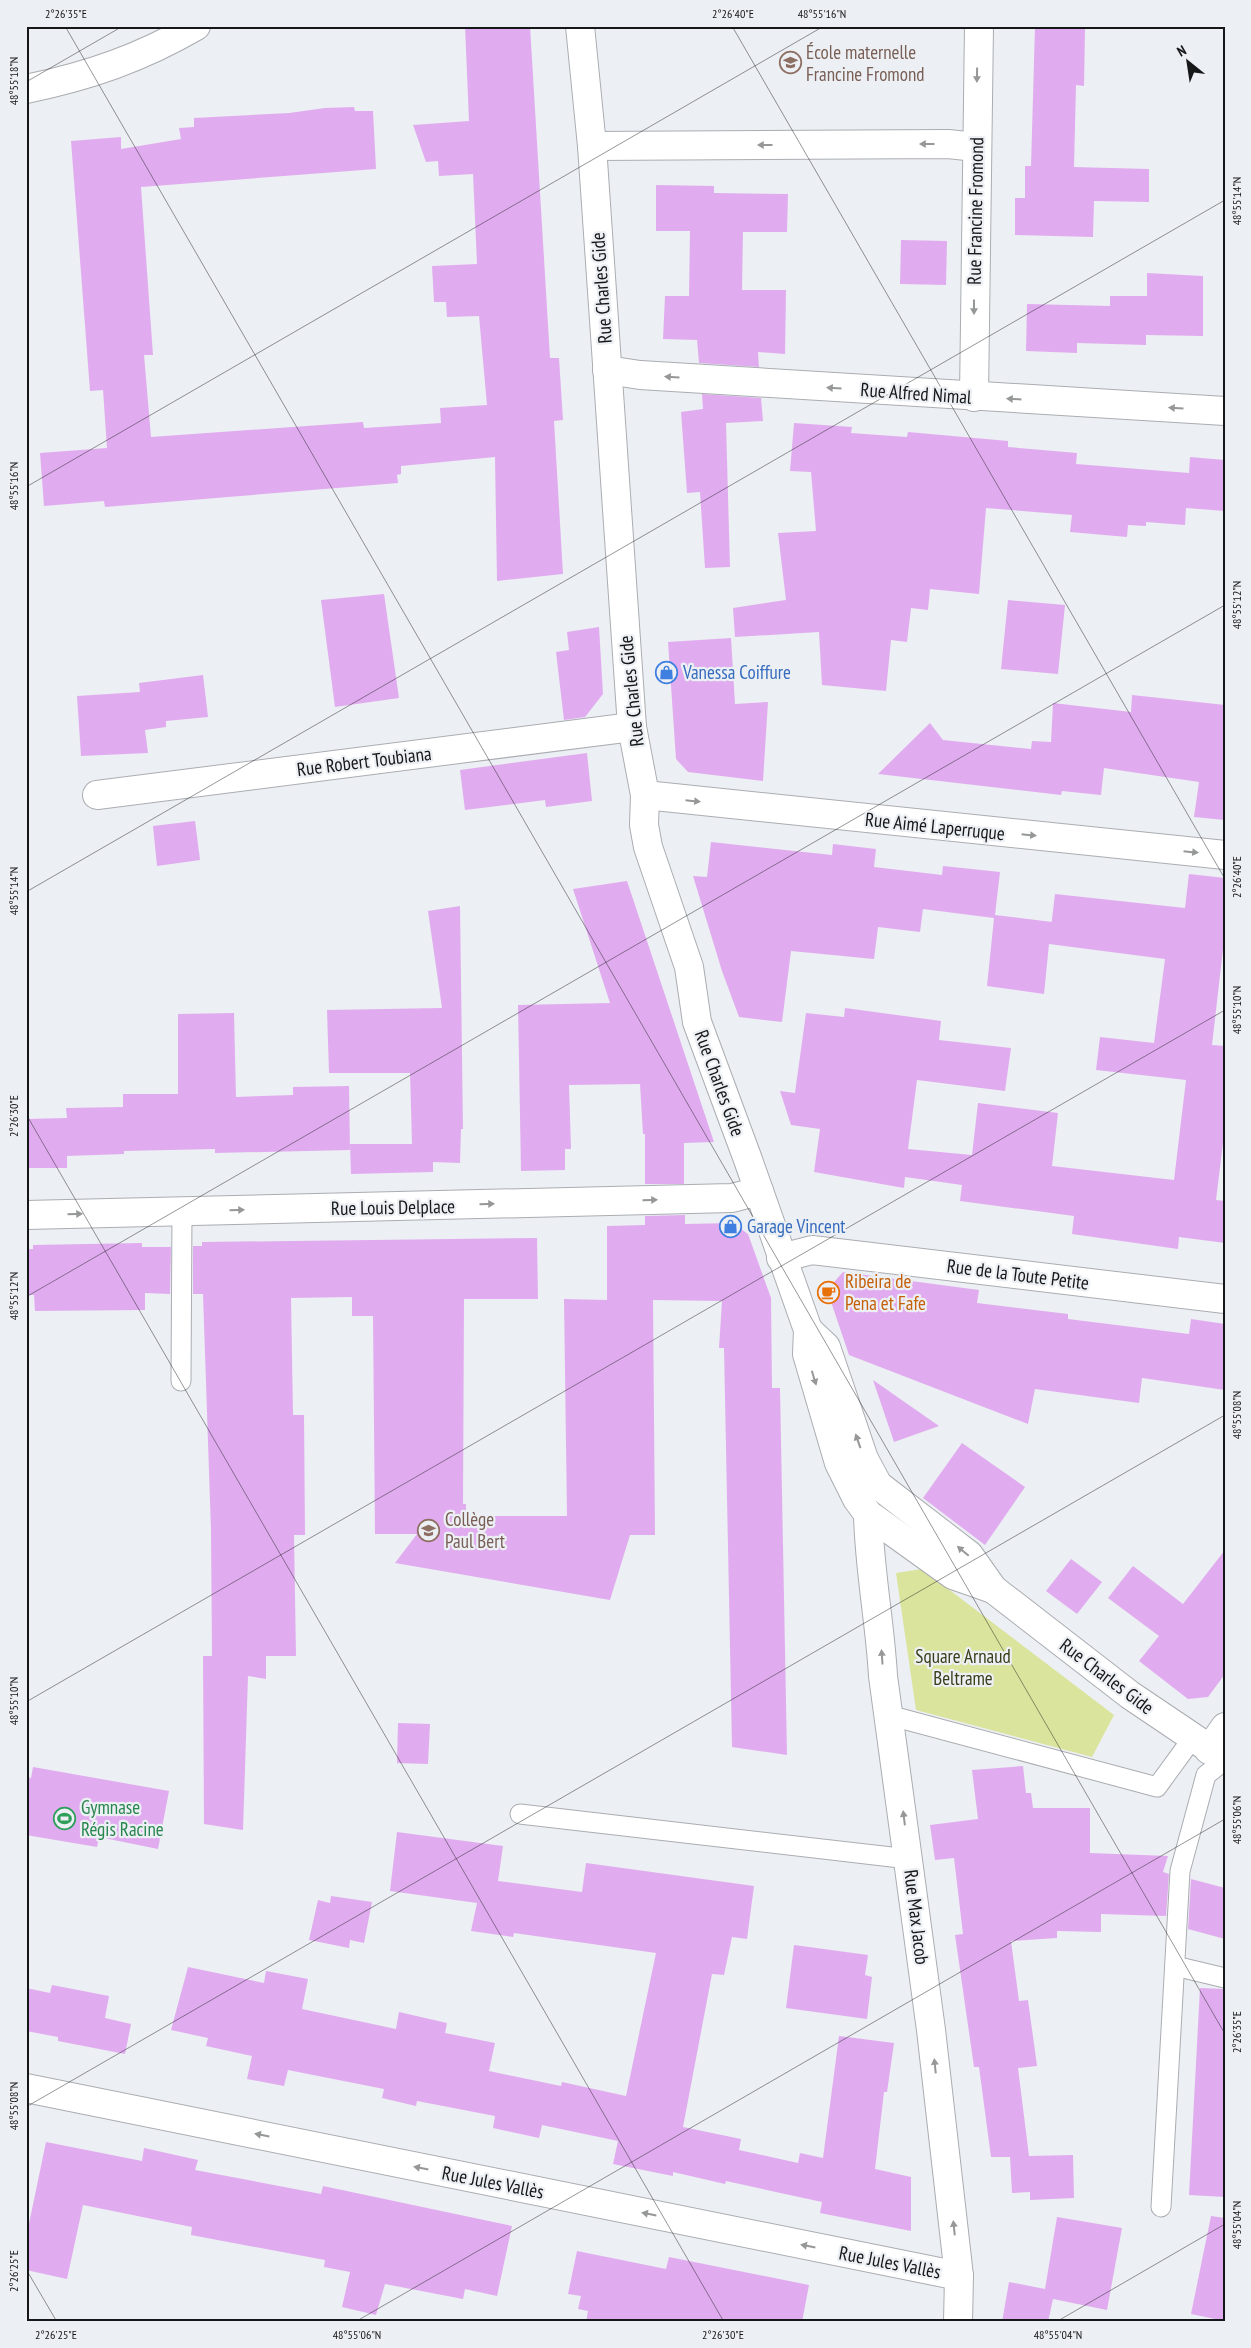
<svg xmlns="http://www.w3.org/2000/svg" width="1251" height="2348" viewBox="0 0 1251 2348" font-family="'PT Sans Narrow',sans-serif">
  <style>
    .green { fill: #dbe49c }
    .building { fill: #e1acef }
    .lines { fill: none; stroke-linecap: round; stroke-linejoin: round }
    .lane-casing { stroke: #aaadb1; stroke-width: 21 }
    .street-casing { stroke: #aaadb1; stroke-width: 30 }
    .secondary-casing { stroke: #aaadb1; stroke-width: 30 }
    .lane { stroke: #fff; stroke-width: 19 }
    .street { stroke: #fff; stroke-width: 28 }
    .secondary { stroke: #fff; stroke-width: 28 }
    .oneway { fill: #969797 }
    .ticks { fill: none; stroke: #161718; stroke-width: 1; stroke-opacity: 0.45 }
    .labels { text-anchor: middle; stroke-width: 4.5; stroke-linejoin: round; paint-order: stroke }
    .education-label { font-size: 19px; fill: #785e54; stroke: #eceff3; text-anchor: start }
    .street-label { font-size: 19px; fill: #161718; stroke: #eceff3 }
    .shop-label { font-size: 19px; fill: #366cbe; stroke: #eceff3; text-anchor: start }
    .food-label { font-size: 19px; fill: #c56008; stroke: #eceff3; text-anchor: start }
    .park-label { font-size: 19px; fill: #3a3d19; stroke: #eceff3 }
    .leisure-label { font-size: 19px; fill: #27864d; stroke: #eceff3; text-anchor: start }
    .neatline { fill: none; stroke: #161718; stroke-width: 2 }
    .ticks-label { font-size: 12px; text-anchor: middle; fill: #161718 }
  </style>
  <rect width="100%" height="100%" fill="#eceff3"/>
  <path class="green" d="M922,1569L1114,1715L1092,1757L916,1710L896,1573Z"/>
  <g class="building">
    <path d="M465,26H530L550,358H559L563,420L554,421L563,574L497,581L495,457L401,466V474L397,475L398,483L105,507L104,501L44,506L40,453L107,448L103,390L90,391L71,141L121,137V149L181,139L179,128L194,127V118L289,113L325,108L354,107L355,111H373L376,169L141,187L153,355H144L151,437L363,422L364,428L441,423L440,408L487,405L479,316L447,317L446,302H434L432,266L477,264L473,174L439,176L438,161L426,162L413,125L469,121Z"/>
    <path d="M1035,26H1084L1085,28L1084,86L1076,85L1074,167L1149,169V202L1094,201L1093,237L1015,235V198H1025V166H1031Z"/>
    <path d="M656,185L714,186V193L788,194L787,232H743L742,290H786L785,354L758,352L759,367L699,363L697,340L663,339L665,296H689L690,231H656Z"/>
    <path d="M901,240L947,241L946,285L900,284Z"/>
    <path d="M1147,273L1203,276V336L1146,335V345L1077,343V353L1026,351L1027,304L1110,306V296H1147Z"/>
    <path d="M702,394L761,398L763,421L726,423L730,567L705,568L700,492L687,493L681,412L703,409Z"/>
    <path d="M794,423L852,427L851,433L907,437L908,432L1008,441V447L1077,453L1076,464L1189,473L1190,457L1225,460V511L1186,508L1185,525L1146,522V526L1128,525L1127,537L1070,532L1072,515L986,508L979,594L930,589L928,610L911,608L907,642L891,640L886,691L822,685L819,632L735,637L733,608L786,600L778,533L816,531L811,472L790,471Z"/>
    <path d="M384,594L399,698L335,707L321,600Z"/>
    <path d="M1008,600L1065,605L1058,674L1001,669Z"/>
    <path d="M599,627L603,694L585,717L564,720L556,652L569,650L567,632Z"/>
    <path d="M731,638L735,704L768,702L763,781L688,772L676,759L668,642Z"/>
    <path d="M203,675L208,717L166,721V727L145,730L148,753L81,756L77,696L140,692L139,683Z"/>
    <path d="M1132,695L1225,705V820L1194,817L1199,782L1104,768L1101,795L1062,791L1061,795L878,774L930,723L943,740L1031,749L1032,741L1051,742L1053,703L1131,712Z"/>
    <path d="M587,753L592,801L546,807L545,800L465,810L460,770Z"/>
    <path d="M195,821L200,860L157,866L153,826Z"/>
    <path d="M711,842L832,855L833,844L876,849L874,867L942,875L943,866L1000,872L995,915L1052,922L1049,944L1055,894L1185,908L1189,874L1225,878V932L1212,1045L1225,1046V1127L1216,1200L1225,1201V1243L1179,1237L1178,1249L1072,1234L1074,1216L960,1201L962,1185L905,1177L904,1188L814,1172L820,1129L791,1125L780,1091L795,1093L806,1013L844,1017L845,1008L941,1021L939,1040L1011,1048L1005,1091L917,1080L908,1149L972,1155L978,1103L1058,1113L1052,1166L1174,1180L1186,1080L1096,1070L1100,1037L1154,1043L1165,959L1049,944L1044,994L987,986L994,918L923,909L920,932L878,927L874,959L791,951L782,1022L739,1017L722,971L693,876L707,877Z"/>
    <path d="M627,881L714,1142L684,1143V1184H645V1134H643L640,1084L569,1085L571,1149H565V1170L521,1171L518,1005L610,1003L573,889Z"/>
    <path d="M460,906L463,1129H461L460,1163L433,1162V1172L351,1174L350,1144H412L410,1073H329L327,1010L442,1008L428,911Z"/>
    <path d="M234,1013L236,1097L293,1095V1087L349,1086L350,1150L215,1153V1149L124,1151V1154L67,1156V1168H26V1119L67,1118L66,1108L123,1107V1094H178V1014Z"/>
    <path d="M685,1215V1224L733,1223L748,1234L771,1298L772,1388H780L787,1755L732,1747L724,1348H719L722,1301L653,1300L655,1535H630L610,1600L395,1563L417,1534H375L373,1316H352V1297L291,1298L293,1415H304L305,1535H294L296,1656H266V1679L248,1676L243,1830L204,1824L203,1656H212L211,1531L203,1294H193V1246H202V1242L537,1238L538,1299H464L463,1504H466V1516H567L564,1299L607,1300V1226L645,1225V1216Z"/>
    <path d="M142,1243V1247H171L170,1294L145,1293V1310L35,1311L34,1295H26V1249H33V1245Z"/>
    <path d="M843,1272L979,1290L977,1303L1068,1314V1319L1189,1334L1191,1319L1225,1324V1390L1142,1378L1139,1403L1035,1389L1028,1424L849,1355L827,1290Z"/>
    <path d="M873,1380L939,1426L894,1442Z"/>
    <path d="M962,1443L1025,1487L985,1545L923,1498Z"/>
    <path d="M1225,1550V1674L1208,1697L1188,1699L1139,1661L1159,1636L1108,1598L1133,1566L1183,1604Z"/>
    <path d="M1071,1559L1102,1582L1077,1614L1046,1591Z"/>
    <path d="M398,1723L430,1724L428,1764L397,1763Z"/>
    <path d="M1023,1766L1026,1793H1031L1033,1808H1090V1853L1168,1856L1163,1872L1169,1874L1166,1916L1101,1914V1932L1057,1931V1938L1011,1941L1019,2001L1028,2000L1037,2066L1018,2068L1029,2156L1073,2155L1074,2198L1030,2200V2192L1012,2193L1010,2157H991L979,2067H974L955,1935L963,1934L954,1858L935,1860L930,1825L978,1819L972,1770Z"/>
    <path d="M33,1767L169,1791L158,1849L99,1837L97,1847L26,1835V1777L31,1778Z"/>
    <path d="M397,1832L503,1846L498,1881L582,1892L586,1863L754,1886L747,1939L732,1937L724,1975L712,1974L683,2127L741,2139L739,2150L798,2163L800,2153L823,2158L839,2036L894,2043L887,2092H884L875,2169L911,2177V2231L820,2213L822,2202L726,2181L725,2184L673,2172V2176L613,2164L618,2141L542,2125L539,2138L493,2128L495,2116L417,2101L416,2106L382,2098L384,2089L288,2070L284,2086L247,2079L252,2056L206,2046L208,2038L171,2030L188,1967L264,1983L266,1971L308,1979L302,2009L396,2029L399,2012L447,2023L445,2033L495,2043L489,2071L561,2086L562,2082L626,2096L656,1953L514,1933L513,1937L471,1931L477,1903L390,1891Z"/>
    <path d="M1191,1879L1225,1888V1939L1188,1929Z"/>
    <path d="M331,1896L372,1902L364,1943L350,1940L349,1948L309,1940L318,1900L330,1903Z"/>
    <path d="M794,1945L868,1955L865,1975L872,1977L867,2019L786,2008Z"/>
    <path d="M52,1985L109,1996L105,2018L131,2024L125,2054L58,2041V2037L26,2031V1988L50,1993Z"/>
    <path d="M1200,1988L1225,1989V2197L1189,2195Z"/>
    <path d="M46,2142L142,2161L144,2148L198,2160L195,2170L321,2194L323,2186L512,2226L497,2296L465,2289L463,2299L385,2284L376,2315L342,2307L350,2272L324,2267L325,2260L191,2235L192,2227L83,2205L67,2279L26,2270V2238Z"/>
    <path d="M1211,2216L1225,2218V2321L1191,2314Z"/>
    <path d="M1057,2217L1122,2228L1107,2310L1053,2299L1048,2322H1002L1009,2282L1045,2289Z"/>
    <path d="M577,2251L666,2269L669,2257L809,2285L802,2322H586L588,2311L578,2309L581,2296L568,2294Z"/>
  </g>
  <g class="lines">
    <defs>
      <g id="lane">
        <path d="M181,1381L182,1212"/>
        <path d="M888,1715L1157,1787L1192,1739"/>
        <path d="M520,1814L909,1859"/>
        <path d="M1175,1966L1225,1978"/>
        <path d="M1161,2207L1180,1871L1206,1775L1225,1760"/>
      </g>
      <g id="street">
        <path d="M592,146L948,144L976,147"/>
        <path d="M607,370L640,375L1225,411"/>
        <path d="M974,397L979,26"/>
        <path d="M97,795L632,727"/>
        <path d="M645,795L1225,855"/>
        <path d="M26,1215L732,1198L759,1191"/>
        <path d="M781,1258L812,1250L1225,1299"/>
        <path d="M868,1514C869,1568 880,1622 883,1676L931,2030L959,2276L958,2322"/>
        <path d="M1209,1750L1225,1727"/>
        <path d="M26,2088L959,2276"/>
      </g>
      <g id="secondary">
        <path d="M580,26L592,146L632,727L645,795L644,825L648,847L689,967L697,1022L747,1157L808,1330L807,1354L839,1463L857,1499L868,1514L953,1575L993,1589"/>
        <path d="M26,89C89,76 141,58 196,26"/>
        <path d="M808,1330L826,1347L864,1459L878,1485L969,1555L993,1589L1130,1695L1225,1759"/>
      </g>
    </defs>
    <use href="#lane" class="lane-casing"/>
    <use href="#street" class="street-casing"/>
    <use href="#secondary" class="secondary-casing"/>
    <use href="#lane" class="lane"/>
    <use href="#street" class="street"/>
    <use href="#secondary" class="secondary"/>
  </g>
  <defs><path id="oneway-solid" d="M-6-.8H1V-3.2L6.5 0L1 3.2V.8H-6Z" transform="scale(1.25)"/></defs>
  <g class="oneway">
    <use href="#oneway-solid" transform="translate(977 75) rotate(91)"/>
    <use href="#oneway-solid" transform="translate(927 144) rotate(180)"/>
    <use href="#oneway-solid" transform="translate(765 145) rotate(180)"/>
    <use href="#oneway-solid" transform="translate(974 307) rotate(90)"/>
    <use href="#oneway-solid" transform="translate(672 377) rotate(-176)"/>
    <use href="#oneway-solid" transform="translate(834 388) rotate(-176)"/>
    <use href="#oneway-solid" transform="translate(1014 399) rotate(-177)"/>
    <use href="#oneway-solid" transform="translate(1176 408) rotate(-177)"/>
    <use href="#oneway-solid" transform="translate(693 801) rotate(6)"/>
    <use href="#oneway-solid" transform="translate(1029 835) rotate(6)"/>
    <use href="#oneway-solid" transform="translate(1191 852) rotate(6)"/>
    <use href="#oneway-solid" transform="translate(650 1200) rotate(-1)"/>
    <use href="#oneway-solid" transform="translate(487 1204) rotate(-1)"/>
    <use href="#oneway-solid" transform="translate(237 1210) rotate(-1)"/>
    <use href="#oneway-solid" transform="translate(75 1214) rotate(-1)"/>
    <use href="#oneway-solid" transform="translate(814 1378) rotate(73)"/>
    <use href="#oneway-solid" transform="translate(858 1441) rotate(-109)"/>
    <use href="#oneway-solid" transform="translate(963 1551) rotate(-140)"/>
    <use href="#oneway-solid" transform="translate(882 1657) rotate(-94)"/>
    <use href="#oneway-solid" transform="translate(904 1818) rotate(-97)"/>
    <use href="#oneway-solid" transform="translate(935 2066) rotate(-96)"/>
    <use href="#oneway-solid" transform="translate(262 2135) rotate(-169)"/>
    <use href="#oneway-solid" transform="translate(421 2168) rotate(-169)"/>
    <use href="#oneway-solid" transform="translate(649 2214) rotate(-169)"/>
    <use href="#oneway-solid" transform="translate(954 2228) rotate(-96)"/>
    <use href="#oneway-solid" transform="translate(808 2246) rotate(-169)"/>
  </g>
  <path class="ticks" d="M65,26L1225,2034M732,26L1225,879M26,82L123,26M26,487L824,26M26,892L1225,200M26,1114L724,2322M26,1297L1225,605M26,1702L1225,1010M26,2107L1225,1415M26,2269L57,2322M355,2322L1225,1819M1056,2322L1225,2224"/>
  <defs>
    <symbol id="school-ring" viewBox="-11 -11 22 22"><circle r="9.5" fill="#eceff3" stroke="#8d6e63" stroke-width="1.5"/><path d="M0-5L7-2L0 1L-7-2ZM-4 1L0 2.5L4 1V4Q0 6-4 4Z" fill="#8d6e63"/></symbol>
    <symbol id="shop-ring" viewBox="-11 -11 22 22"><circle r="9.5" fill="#eceff3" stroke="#3f7fe0" stroke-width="1.5"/><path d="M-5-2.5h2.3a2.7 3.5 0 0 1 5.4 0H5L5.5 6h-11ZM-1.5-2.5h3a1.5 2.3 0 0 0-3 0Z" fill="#3f7fe0"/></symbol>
    <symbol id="cafe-ring" viewBox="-11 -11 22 22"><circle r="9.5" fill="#eceff3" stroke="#e8710a" stroke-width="1.5"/><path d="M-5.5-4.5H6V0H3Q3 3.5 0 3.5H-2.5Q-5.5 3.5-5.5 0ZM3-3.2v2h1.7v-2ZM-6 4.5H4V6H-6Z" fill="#e8710a"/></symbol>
    <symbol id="stadium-ring" viewBox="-11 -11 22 22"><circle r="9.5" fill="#eceff3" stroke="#2e9e5b" stroke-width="1.5"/><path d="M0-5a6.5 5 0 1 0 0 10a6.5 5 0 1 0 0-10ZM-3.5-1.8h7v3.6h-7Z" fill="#2e9e5b"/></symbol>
  </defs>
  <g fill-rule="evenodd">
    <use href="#school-ring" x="778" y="50" width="25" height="25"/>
    <use href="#shop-ring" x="654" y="660" width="25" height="25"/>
    <use href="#shop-ring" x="718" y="1214" width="25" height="25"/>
    <use href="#cafe-ring" x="816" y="1280" width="25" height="25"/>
    <use href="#school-ring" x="416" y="1518" width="25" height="25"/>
    <use href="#stadium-ring" x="52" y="1806" width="25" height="25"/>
  </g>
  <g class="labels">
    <g class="education-label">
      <text x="806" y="59">École maternelle<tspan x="806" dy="22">Francine Fromond</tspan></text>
      <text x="445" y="1526">Collège<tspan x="445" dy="22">Paul Bert</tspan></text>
    </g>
    <g class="street-label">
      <text transform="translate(975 211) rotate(-89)" y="7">Rue Francine Fromond</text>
      <text transform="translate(601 288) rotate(-94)" y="7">Rue Charles Gide</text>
      <text transform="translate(916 393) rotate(4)" y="7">Rue Alfred Nimal</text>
      <text transform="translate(631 691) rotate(-96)" y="7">Rue Charles Gide</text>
      <text transform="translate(364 761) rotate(-7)" y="7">Rue Robert Toubiana</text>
      <text transform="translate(935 826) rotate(6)" y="7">Rue Aimé Laperruque</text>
      <text transform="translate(720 1083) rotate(70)" y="7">Rue Charles Gide</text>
      <text transform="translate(393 1207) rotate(-1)" y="7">Rue Louis Delplace</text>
      <text transform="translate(1018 1274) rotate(7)" y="7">Rue de la Toute Petite</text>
      <text transform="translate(1107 1676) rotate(37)" y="7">Rue Charles Gide</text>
      <text transform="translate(917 1917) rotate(83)" y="7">Rue Max Jacob</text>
      <text transform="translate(493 2182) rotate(11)" y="7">Rue Jules Vallès</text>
      <text transform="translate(890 2262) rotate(11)" y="7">Rue Jules Vallès</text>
    </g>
    <g class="shop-label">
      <text x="683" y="679">Vanessa Coiffure</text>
      <text x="747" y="1233">Garage Vincent</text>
    </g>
    <g class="food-label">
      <text x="845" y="1288">Ribeira de<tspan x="845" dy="22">Pena et Fafe</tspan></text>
    </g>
    <g class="park-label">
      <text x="963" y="1663">Square Arnaud<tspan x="963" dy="22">Beltrame</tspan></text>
    </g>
    <g class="leisure-label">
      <text x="81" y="1814">Gymnase<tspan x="81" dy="22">Régis Racine</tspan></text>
    </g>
  </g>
  <rect width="1251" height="2348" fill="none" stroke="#eceff3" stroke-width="55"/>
  <g transform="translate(1188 62) rotate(330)" stroke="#eceff3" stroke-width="4" paint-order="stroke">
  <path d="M0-4L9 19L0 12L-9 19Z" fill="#161718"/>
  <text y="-8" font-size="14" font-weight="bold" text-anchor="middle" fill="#161718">N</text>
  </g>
  <rect x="28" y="28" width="1196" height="2292" class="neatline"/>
  <g class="ticks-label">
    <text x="66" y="18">2°26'35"E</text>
    <text x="733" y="18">2°26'40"E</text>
    <text x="822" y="18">48°55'16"N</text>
    <text transform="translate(14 81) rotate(-90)" y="4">48°55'18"N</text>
    <text transform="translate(1237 201) rotate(-90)" y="4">48°55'14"N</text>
    <text transform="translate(14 486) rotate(-90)" y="4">48°55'16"N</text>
    <text transform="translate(1237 605) rotate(-90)" y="4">48°55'12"N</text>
    <text transform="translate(1237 877) rotate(-90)" y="4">2°26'40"E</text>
    <text transform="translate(14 891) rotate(-90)" y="4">48°55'14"N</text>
    <text transform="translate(1237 1010) rotate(-90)" y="4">48°55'10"N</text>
    <text transform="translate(14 1116) rotate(-90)" y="4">2°26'30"E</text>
    <text transform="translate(14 1296) rotate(-90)" y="4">48°55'12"N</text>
    <text transform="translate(1237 1415) rotate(-90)" y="4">48°55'08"N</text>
    <text transform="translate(14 1701) rotate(-90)" y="4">48°55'10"N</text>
    <text transform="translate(1237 1820) rotate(-90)" y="4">48°55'06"N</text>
    <text transform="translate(1237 2032) rotate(-90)" y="4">2°26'35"E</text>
    <text transform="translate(14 2106) rotate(-90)" y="4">48°55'08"N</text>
    <text transform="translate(1237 2225) rotate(-90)" y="4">48°55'04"N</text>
    <text transform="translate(14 2271) rotate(-90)" y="4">2°26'25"E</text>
    <text x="56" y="2339">2°26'25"E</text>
    <text x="357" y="2339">48°55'06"N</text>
    <text x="723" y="2339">2°26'30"E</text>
    <text x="1058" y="2339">48°55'04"N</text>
  </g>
</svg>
